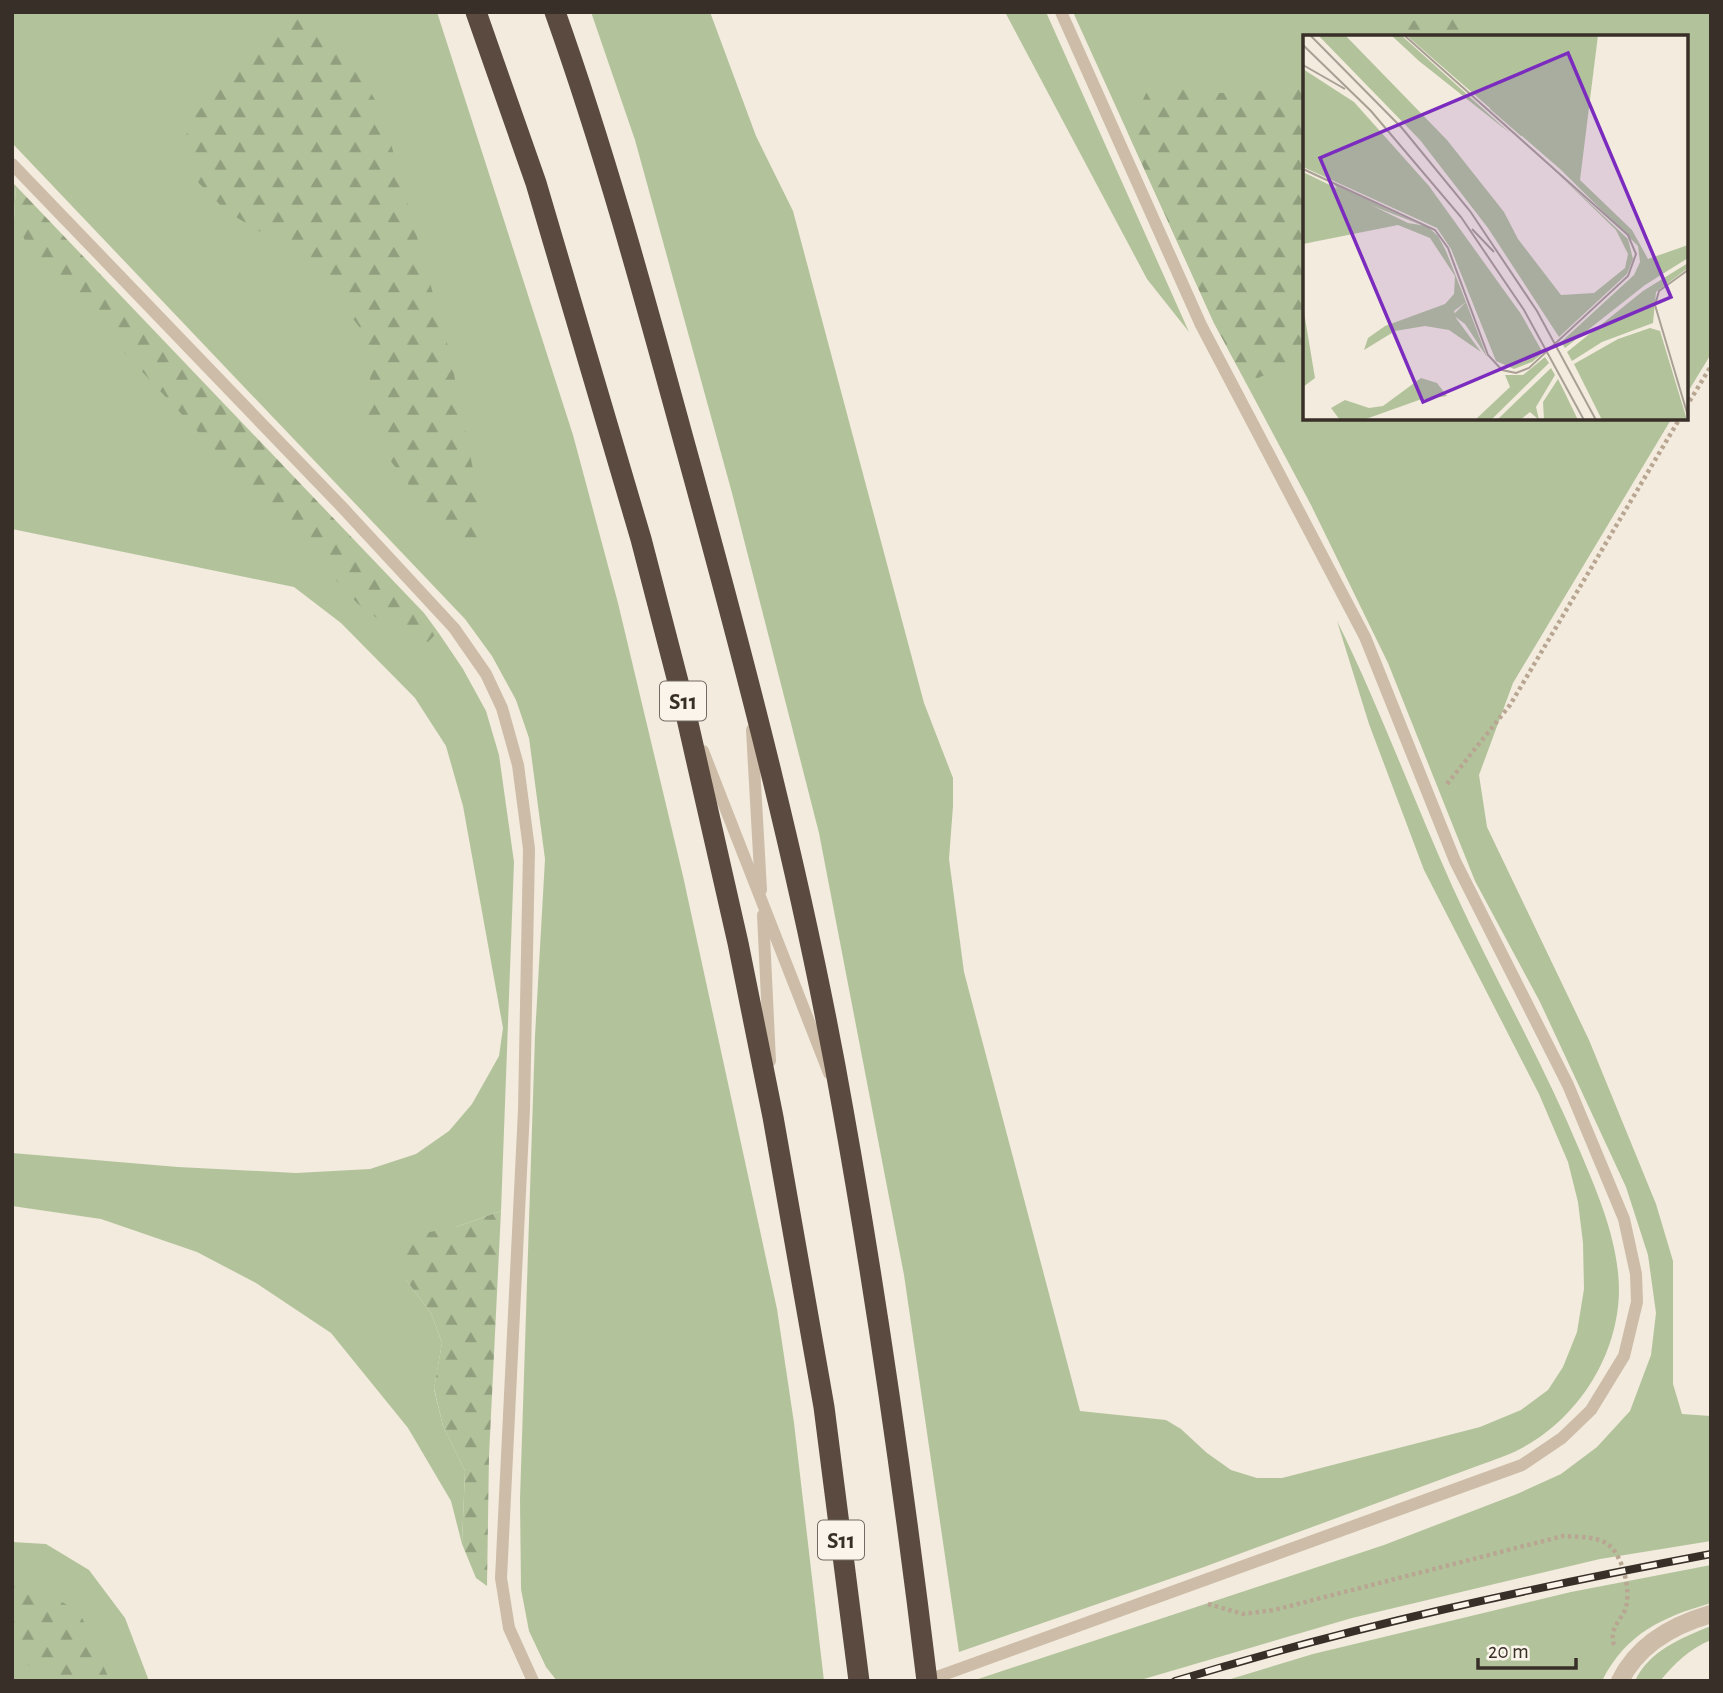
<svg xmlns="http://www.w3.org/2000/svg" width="1723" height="1693" viewBox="0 0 1723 1693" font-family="'Alegreya Sans',sans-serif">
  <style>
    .grass { fill: #b2c39c }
    .forest { fill: url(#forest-firs) }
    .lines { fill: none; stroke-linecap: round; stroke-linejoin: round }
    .path { stroke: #b8a692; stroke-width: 4.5; stroke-dasharray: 3.5 3.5; stroke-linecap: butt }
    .lane { stroke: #ccbca8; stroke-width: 12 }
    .street { stroke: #ccbca8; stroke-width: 18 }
    .highway { stroke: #5a4a3f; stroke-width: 21 }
    .rail-casing { stroke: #392f29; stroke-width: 8 }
    .rail { stroke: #fbf4ea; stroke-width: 5; stroke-dasharray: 16; stroke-linecap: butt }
    .labels { text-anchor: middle; stroke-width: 5; stroke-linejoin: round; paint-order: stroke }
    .shield { fill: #fbf4ea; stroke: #736a63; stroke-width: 2 }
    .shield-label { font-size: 23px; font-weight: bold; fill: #392f29 }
    .inset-road { fill: none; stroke: #a9a095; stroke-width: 2 }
    .view { fill: #7b2cbf; fill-opacity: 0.15; stroke: #7b2cbf; stroke-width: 3.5 }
    .inset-edge { fill: none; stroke: #392f29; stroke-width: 3.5 }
  </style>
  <defs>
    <pattern id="forest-firs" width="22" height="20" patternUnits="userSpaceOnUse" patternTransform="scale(1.75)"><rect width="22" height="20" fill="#b2c39c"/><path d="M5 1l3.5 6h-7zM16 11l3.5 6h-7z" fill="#929f7f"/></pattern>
  </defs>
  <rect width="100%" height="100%" fill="#f3ebdd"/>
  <g class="grass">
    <path d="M12,12H437L573,435L618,603L683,876L777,1309L794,1423L824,1681H557L546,1667L529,1631L521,1589L520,1499L535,1036L545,859L529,738L516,700L492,656L465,619L12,143Z"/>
    <path d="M591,12H710L756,136L793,211L924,703L953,778V806L949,859L964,972L1080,1411L1166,1420L1181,1429L1207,1453L1231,1470L1257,1478H1282L1480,1427L1521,1410L1548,1390L1563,1367L1577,1332L1584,1289L1583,1243L1578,1202L1568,1162L1539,1094L1424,870L1369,724L1337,621C1380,708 1413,799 1453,888C1493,976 1542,1060 1579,1149C1598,1194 1619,1242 1619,1291C1618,1356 1578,1419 1520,1449C1507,1456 1493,1460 1480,1465L1204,1567L959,1652L904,1275L819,833L732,493L635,140Z"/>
    <path d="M1005,12H1046L1189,332L1147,279Z"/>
    <path d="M1073,12H1711V354L1686,395V37H1305V418H1672L1513,683L1479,775L1487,827L1589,1040L1656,1204L1673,1261V1384L1682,1414L1711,1416V1541L1600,1559L1352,1618L1137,1681H972L1384,1545L1517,1494L1561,1474L1597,1447L1630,1411L1651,1355L1656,1313L1648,1255L1626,1187L1540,1002L1475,881L1388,663L1311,505L1214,323Z"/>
    <path d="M12,182L16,186L14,219L427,642L438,632L463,669L486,711L499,755L514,862L501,1211L456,1227L406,1280L431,1313L442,1343L434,1389L443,1426L465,1471L462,1544L451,1501L408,1428L331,1333L256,1283L197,1252L101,1219L12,1206V1153L178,1167L296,1173L370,1169L416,1154L449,1131L472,1104L499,1056L503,1028L463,806L446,746L415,698L341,623L294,587L12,529Z"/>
    <path d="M12,1542L46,1544L89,1570L125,1618L149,1681L12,1680Z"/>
    <path d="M1711,1565V1603C1663,1617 1626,1633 1602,1681H1224L1313,1654L1571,1592Z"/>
    <path d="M1711,1626V1640C1689,1649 1675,1663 1660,1681H1635C1649,1651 1681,1638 1711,1626Z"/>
  </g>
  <g class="forest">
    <path d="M1433,12H1453L1470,26L1469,37H1377Z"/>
    <path d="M288,16L320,20L356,67L382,112L450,354L481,509L484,536L473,551L446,534L377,443L363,404L372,371L363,332L329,287L282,245L226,211L189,173L184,145L190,120L272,30Z"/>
    <path d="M1305,70V348L1298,360L1258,378L1242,375L1214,323L1128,133L1146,93L1173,83L1221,93L1276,90Z"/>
    <path d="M16,186L424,613L438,632L428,642L405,639L358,604L31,252L14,219Z"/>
    <path d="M501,1211L489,1456L487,1586L476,1578L462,1544L465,1471L443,1426L434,1388L442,1343L431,1313L406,1280L393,1255L409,1236L456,1227Z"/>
    <path d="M12,1585L36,1586L80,1613L110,1681C66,1681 48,1682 12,1654Z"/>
  </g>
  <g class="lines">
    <g class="path">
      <path d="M1686,407L1711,366"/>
      <path d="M1447,784L1510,705L1680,418"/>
      <path d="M1208,1604L1243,1614L1274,1610L1563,1536C1577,1537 1594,1536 1606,1543C1623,1553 1632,1593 1625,1610C1619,1622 1609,1630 1614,1645"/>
    </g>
    <g class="lane">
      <path d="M12,164L342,507L454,628L486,674L502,708L518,765L529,849L524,1110L501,1578L509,1628L533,1681"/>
      <path d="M752,730L761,890"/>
      <path d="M703,751L829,1073"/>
      <path d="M763,915L770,1061"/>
      <path d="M926,1681L1522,1465L1562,1438L1591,1410L1624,1356L1637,1302L1636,1274L1624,1219L1568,1085L1455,861L1365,637L1201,325L1061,12"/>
    </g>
    <path class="street" d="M1620,1681C1638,1644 1673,1625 1711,1614"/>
    <g class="highway">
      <path d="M476,12L536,183L641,539L683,701L738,943L773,1117L824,1407L859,1681"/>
      <path d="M555,12C606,155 646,303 686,449C746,667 804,887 843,1110C877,1300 904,1490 927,1681"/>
    </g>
    <defs>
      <path id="rail" d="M1175,1681C1351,1627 1530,1588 1711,1554"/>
    </defs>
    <use href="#rail" class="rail-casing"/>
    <use href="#rail" class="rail"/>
  </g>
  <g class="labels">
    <g class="shield">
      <rect x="660" y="681.5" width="46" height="39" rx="5"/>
      <rect x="818" y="1520.5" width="46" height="39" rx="5"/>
    </g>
    <g class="shield-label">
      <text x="683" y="709">S11</text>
      <text x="841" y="1548">S11</text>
    </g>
  </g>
  <g transform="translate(1303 35)">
    <rect width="385" height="385" fill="#f3ebdd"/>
    <path d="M15,0H42L144,105L201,177L215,204L258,260L291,258L322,233L325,219L313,195L247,131L325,204L330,224L324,239L256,302L185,193L117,105ZM88,0H98L208,99L116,26ZM103,0H295L277,145L329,195L345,224L385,210V223L342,250L262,313L258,307L331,240L337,227L335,211L257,134ZM0,34L51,67L126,151L218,279L240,318L229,327L211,334L193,326L148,214L134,193L0,132ZM0,137L105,188L124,191L135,201L143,216L163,267L151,276L153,283L178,317L146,295L122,291L92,296L61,315L65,303L82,291L142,269L151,259L152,241L127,203L95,190L0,209ZM385,228V233L353,257L350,288L299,307L269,326L264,317L340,256ZM0,271L12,343L0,352ZM347,293L357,296L384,385H299L271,329L315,304ZM242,322L246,328L188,385H172L207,352L202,340H220ZM248,333L252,340L233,372L236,385L227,377L217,385H194ZM118,343L134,348L144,361L116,365L60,385H37L28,373L42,365L66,373L80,371ZM255,344L261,356L275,385H241L240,367Z" fill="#b2c39c"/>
    <path d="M159,0H170L167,34L161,49L123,13L151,28ZM225,36L232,44L226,96L218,101L187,74V67L206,59ZM0,50L8,51L35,76H27L25,84L0,73ZM42,85L40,107L8,102L14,95H32ZM64,107L79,116L119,174L98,164L89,149L55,137L52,129L59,108ZM31,149L118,190L37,158ZM163,267L184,322L162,289L150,280Z" fill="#b2c39c"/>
    <path d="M344,343L361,385H325L315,362L318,355Z" fill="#b2c39c"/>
    <path class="inset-road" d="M7,0L99,93L167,176L234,276L293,385M0,10L68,76L158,182L221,275L281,385M0,30L42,54M0,134L132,195L145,213L185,320L199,335L213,338L226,333L325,241L333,219L325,200L101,0M169,194L191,217M385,235L356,256L352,270L385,381"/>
    <path class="view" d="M265,18L368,262L120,367L17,123Z"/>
    <rect width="385" height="385" class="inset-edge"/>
  </g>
  <rect width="1723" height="1693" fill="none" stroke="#392f29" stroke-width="28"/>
  <path d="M1478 1658v10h98v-10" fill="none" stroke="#392f29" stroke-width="3.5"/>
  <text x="1488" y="1658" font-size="21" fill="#392f29" stroke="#fbf4ea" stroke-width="5" paint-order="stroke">20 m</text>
</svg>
